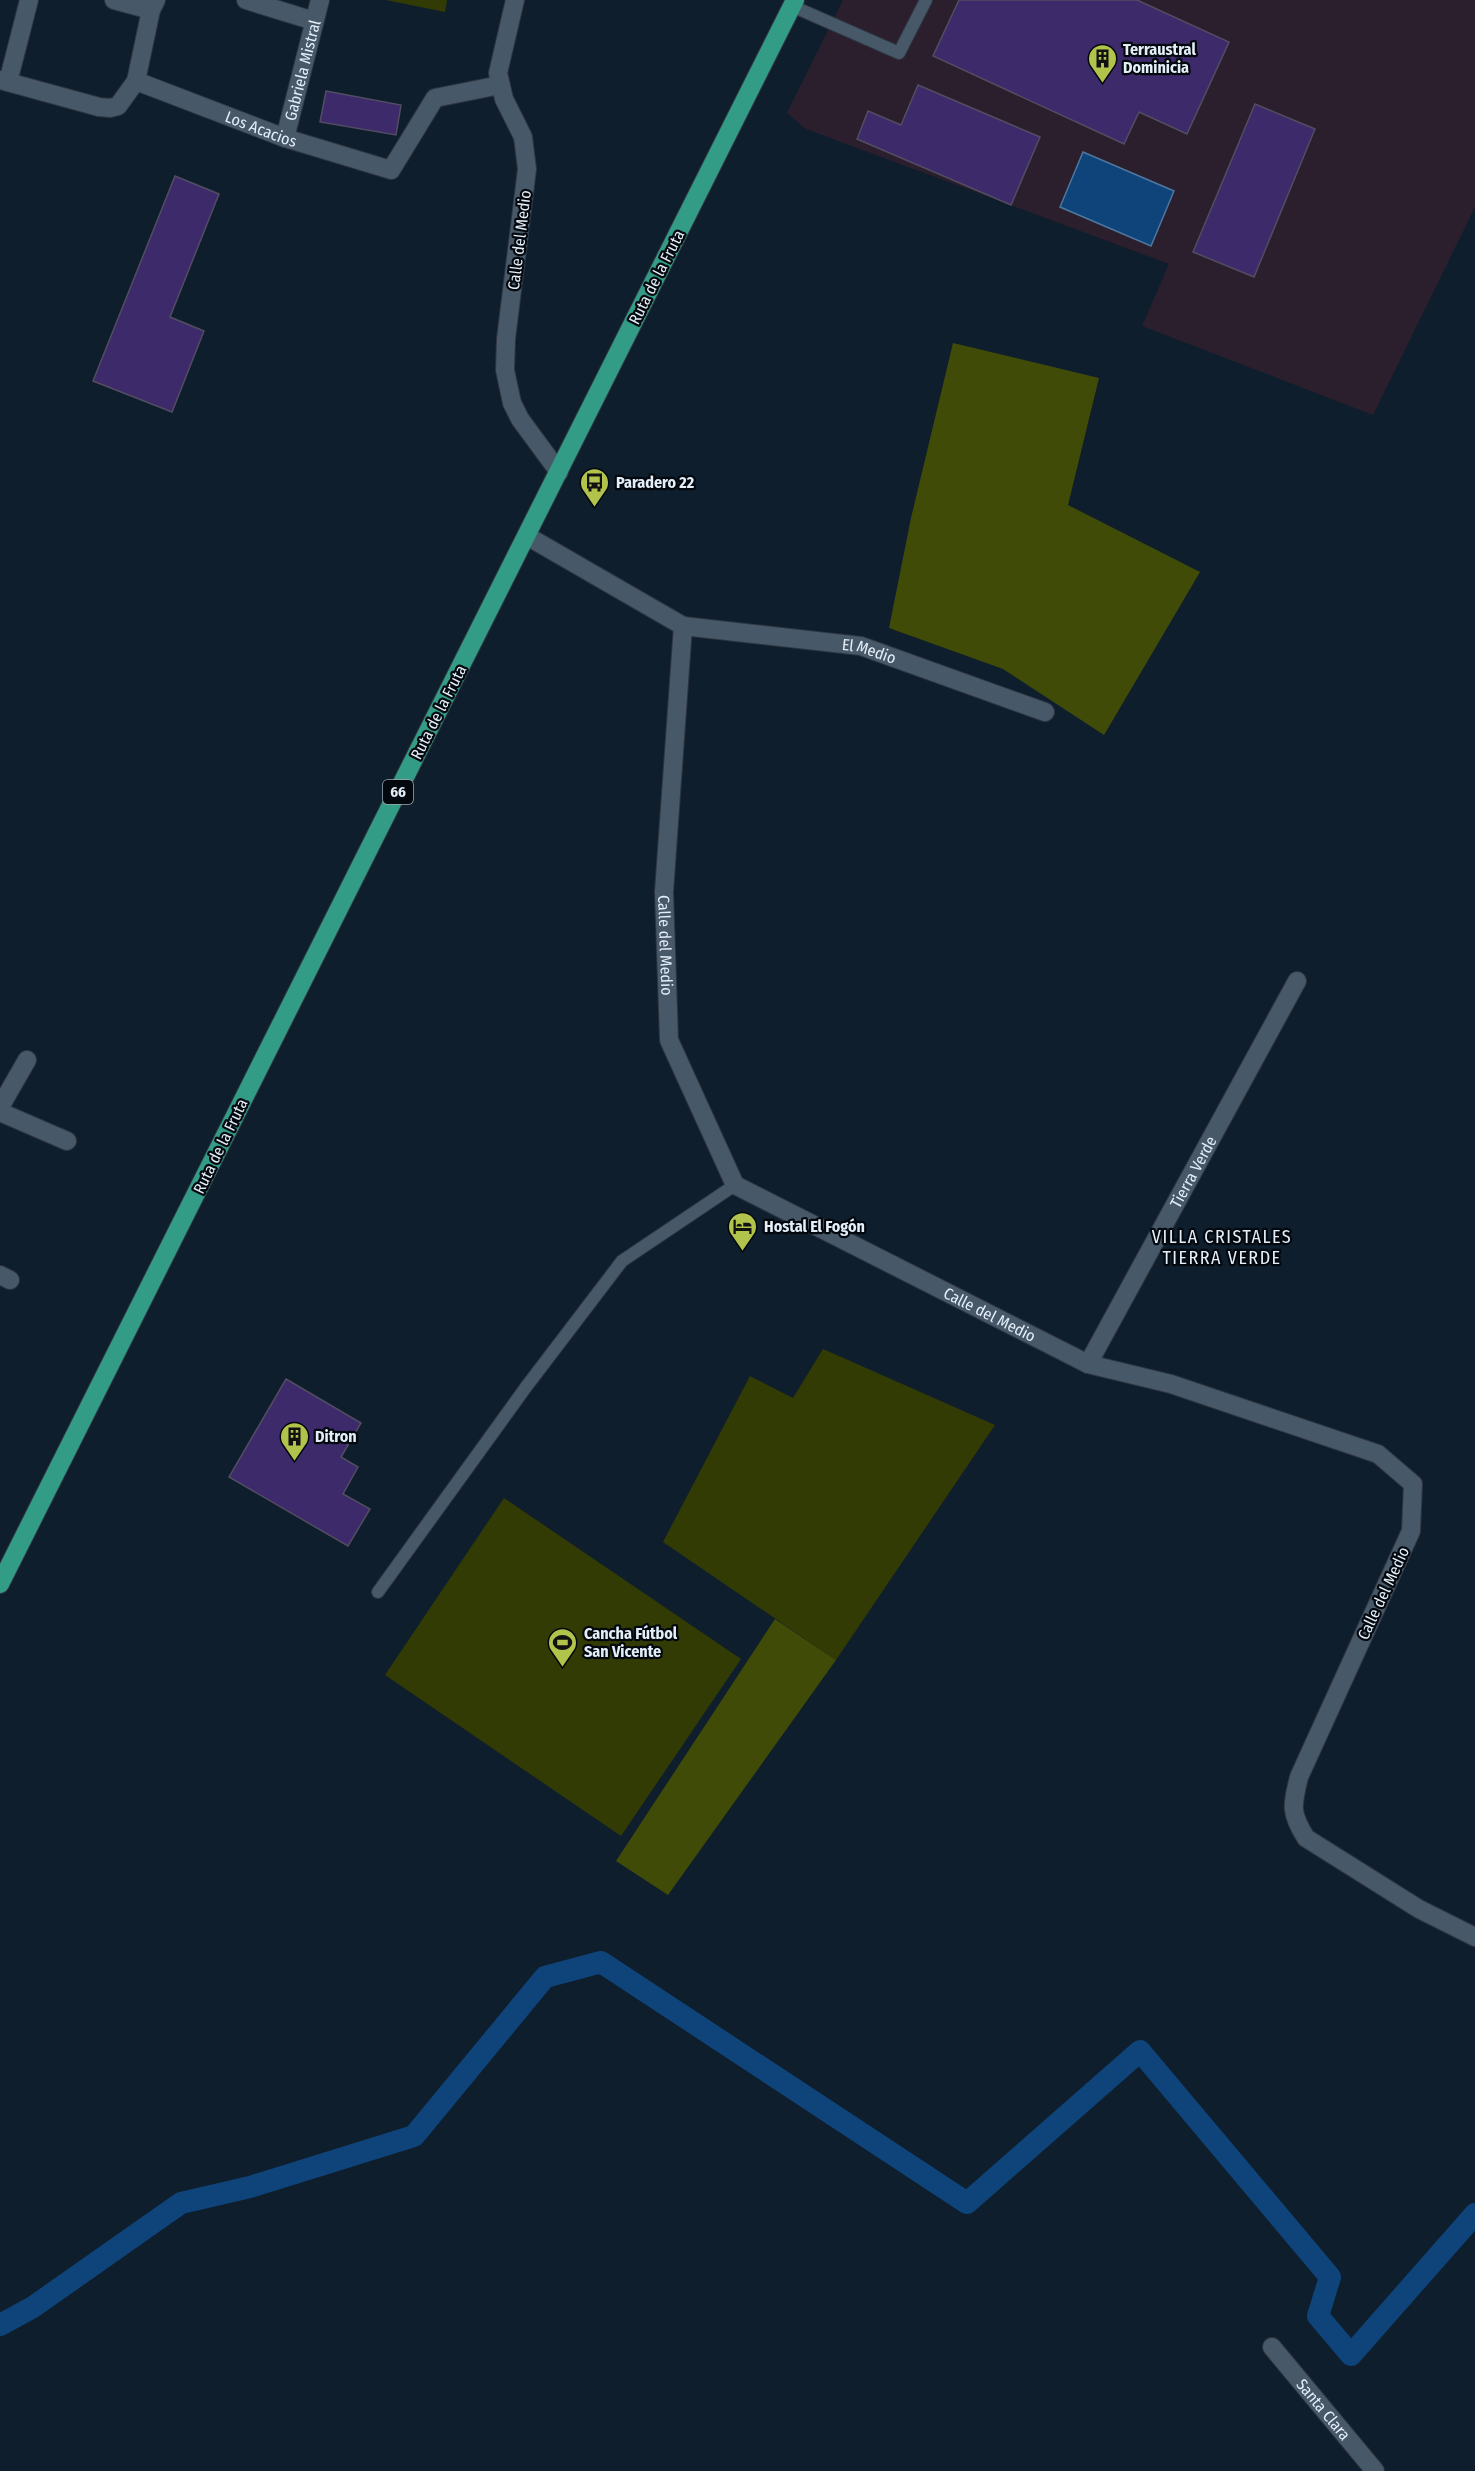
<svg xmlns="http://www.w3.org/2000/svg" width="1475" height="2471" viewBox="0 0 1475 2471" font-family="'Fira Sans Condensed',sans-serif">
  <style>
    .industrial { fill: #2b1f2d }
    .green { fill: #333b04 }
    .forest { fill: #414b08 }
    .water { fill: #0e447a; stroke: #4e77a0; stroke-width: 1.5 }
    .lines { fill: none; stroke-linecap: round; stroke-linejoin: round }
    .canal { stroke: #0e447a; stroke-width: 22 }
    .building { fill: #3d2a6a; stroke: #524d62; stroke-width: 1.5 }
    .service-casing { stroke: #2e3642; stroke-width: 14 }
    .minor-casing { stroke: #2e3642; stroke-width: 20 }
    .trunk-casing { stroke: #2e3642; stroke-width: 20 }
    .service { stroke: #475868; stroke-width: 12 }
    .minor { stroke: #475868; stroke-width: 18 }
    .trunk { stroke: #339c86; stroke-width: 18 }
    .labels { text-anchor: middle; stroke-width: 4.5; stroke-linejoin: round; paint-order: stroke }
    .shield { fill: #03080e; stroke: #a0a9b2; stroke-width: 1.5 }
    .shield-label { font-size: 15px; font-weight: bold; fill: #e4eef8 }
    .poi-label { font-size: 16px; font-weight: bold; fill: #e4eef8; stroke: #03080e; text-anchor: start }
    .street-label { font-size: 16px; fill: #e4eef8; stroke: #03080e }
    .neighbourhood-label { font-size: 18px; letter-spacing: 1.5px; fill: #e4eef8; stroke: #03080e }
  </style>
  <rect width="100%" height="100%" fill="#0f1e2c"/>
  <path class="industrial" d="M843,0H1475V207L1373,415L1142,326L1169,264L806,129L787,113Z"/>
  <g class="green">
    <path d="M386,0H447L445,12Z"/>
    <path d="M823,1349L995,1425L836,1660L663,1542L750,1376L793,1398Z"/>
    <path d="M504,1498L741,1659L621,1836L385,1675Z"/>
  </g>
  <g class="forest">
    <path d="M953,343L1099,378L1068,505L1200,572L1104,735L1003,669L889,628L911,518Z"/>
    <path d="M775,1619L836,1660L668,1895L616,1861Z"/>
  </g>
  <path class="water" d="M1083,152L1174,191L1151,246L1060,207Z"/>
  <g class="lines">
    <path class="canal" d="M0,2325L33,2307L181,2203L250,2187L414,2136L545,1977L601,1962L967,2203L1140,2051L1330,2277L1318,2316L1351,2355L1475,2214"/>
  </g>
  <g class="building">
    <path d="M959,0H1137L1229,42L1187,134L1139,112L1124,144L933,56Z"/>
    <path d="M918,85L1040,137L1011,205L857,139L868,111L901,125Z"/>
    <path d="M326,91L401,105L396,135L320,122Z"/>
    <path d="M1255,104L1315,129L1254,277L1193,252Z"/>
    <path d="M175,176L219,194L170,317L204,331L172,412L93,381Z"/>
    <path d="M286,1379L361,1423L341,1457L358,1467L343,1494L370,1509L348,1546L229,1477Z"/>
  </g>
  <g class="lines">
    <defs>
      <g id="service">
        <path d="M792,6L899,53L926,0"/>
        <path d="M378,1592L526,1387L622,1261L735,1185"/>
      </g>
      <g id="minor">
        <path d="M114,0L151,10"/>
        <path d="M246,0L314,21"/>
        <path d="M515,0L498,73L504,99L523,137L527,169L506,339L505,370L512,403L520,419L559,472"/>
        <path d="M0,80L99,107L110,108L118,106L136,81L151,10L156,0"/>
        <path id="s1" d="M136,81L285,138L391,170L435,98L500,85"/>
        <path d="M8,82L29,0"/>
        <path id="s2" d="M285,138L320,0"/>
        <path id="s3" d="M527,536L683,626L664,892L669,1040L735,1185L1088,1364L1171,1384L1378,1454L1413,1484L1411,1531L1299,1777C1292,1806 1290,1813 1306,1838L1419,1909L1475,1937"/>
        <path id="s4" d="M683,626L861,646L1045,712"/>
        <path d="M0,1107L27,1060"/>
        <path d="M0,1112L67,1141"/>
        <path d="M0,1275L10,1280"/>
        <path id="s5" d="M1088,1364L1297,981"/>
        <path id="s6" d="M1272,2347L1375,2471"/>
      </g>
      <path id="trunk" d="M0,1584L795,0"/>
    </defs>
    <use href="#service" class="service-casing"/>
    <use href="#minor" class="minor-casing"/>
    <use href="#trunk" class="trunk-casing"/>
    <use href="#service" class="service"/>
    <use href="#minor" class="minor"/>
    <use href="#trunk" class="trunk"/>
  </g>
  <defs>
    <symbol id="building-pin" viewBox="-11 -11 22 30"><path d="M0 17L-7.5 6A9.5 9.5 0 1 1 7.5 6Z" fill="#b2c34c" stroke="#03080e"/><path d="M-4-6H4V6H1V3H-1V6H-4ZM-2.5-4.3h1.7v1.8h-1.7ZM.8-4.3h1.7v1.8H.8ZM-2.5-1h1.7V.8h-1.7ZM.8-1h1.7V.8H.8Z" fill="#111"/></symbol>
    <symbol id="bus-pin" viewBox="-11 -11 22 30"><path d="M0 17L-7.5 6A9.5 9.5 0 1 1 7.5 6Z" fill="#b2c34c" stroke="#03080e"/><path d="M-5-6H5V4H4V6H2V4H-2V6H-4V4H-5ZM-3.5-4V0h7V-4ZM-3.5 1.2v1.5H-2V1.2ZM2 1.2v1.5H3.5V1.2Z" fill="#111"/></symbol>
    <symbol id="hotel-pin" viewBox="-11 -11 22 30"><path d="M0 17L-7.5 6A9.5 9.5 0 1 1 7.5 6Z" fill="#b2c34c" stroke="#03080e"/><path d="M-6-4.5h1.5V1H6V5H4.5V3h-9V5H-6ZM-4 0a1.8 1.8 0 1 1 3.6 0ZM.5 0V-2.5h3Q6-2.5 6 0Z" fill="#111"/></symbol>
    <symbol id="stadium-pin" viewBox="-11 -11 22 30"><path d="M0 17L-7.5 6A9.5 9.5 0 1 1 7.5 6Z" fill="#b2c34c" stroke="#03080e"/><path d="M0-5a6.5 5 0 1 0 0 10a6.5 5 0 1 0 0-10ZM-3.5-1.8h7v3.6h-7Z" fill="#111"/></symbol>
  </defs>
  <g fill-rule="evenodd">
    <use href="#building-pin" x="1086" y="42" width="33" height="45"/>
    <use href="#bus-pin" x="578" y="466" width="33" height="45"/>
    <use href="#hotel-pin" x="726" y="1210" width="33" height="45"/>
    <use href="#building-pin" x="278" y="1420" width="33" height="45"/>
    <use href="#stadium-pin" x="546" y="1626" width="33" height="45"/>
  </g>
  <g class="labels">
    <rect class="shield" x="383" y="780" width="30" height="24" rx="4.5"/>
    <g class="shield-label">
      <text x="398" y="797">66</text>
    </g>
    <g class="poi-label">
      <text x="1123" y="55">Terraustral<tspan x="1123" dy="18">Dominicia</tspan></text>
      <text x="616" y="488">Paradero 22</text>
      <text x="764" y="1232">Hostal El Fogón</text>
      <text x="315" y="1442">Ditron</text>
      <text x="584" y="1639">Cancha Fútbol<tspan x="584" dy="18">San Vicente</tspan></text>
    </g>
    <g class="street-label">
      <text dy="6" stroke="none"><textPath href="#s2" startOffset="70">Gabriela Mistral</textPath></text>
      <text dy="6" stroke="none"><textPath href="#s1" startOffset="134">Los Acacios</textPath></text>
      <text transform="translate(519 240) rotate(-83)" y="6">Calle del Medio</text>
      <text transform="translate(656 277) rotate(-63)" y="6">Ruta de la Fruta</text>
      <text dy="6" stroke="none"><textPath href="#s4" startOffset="188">El Medio</textPath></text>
      <text transform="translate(438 712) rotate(-63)" y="6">Ruta de la Fruta</text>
      <text dy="6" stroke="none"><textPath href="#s3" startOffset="500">Calle del Medio</textPath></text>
      <text transform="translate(220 1146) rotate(-64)" y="6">Ruta de la Fruta</text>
      <text dy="6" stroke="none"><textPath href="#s5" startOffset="219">Tierra Verde</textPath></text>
      <text dy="6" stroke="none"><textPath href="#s3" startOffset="1040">Calle del Medio</textPath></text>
      <text transform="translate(1383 1593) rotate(-65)" y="6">Calle del Medio</text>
      <text dy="6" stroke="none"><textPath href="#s6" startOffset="81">Santa Clara</textPath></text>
    </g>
    <g class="neighbourhood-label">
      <text x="1222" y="1243">VILLA CRISTALES<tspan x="1222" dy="21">TIERRA VERDE</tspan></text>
    </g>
  </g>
</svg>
